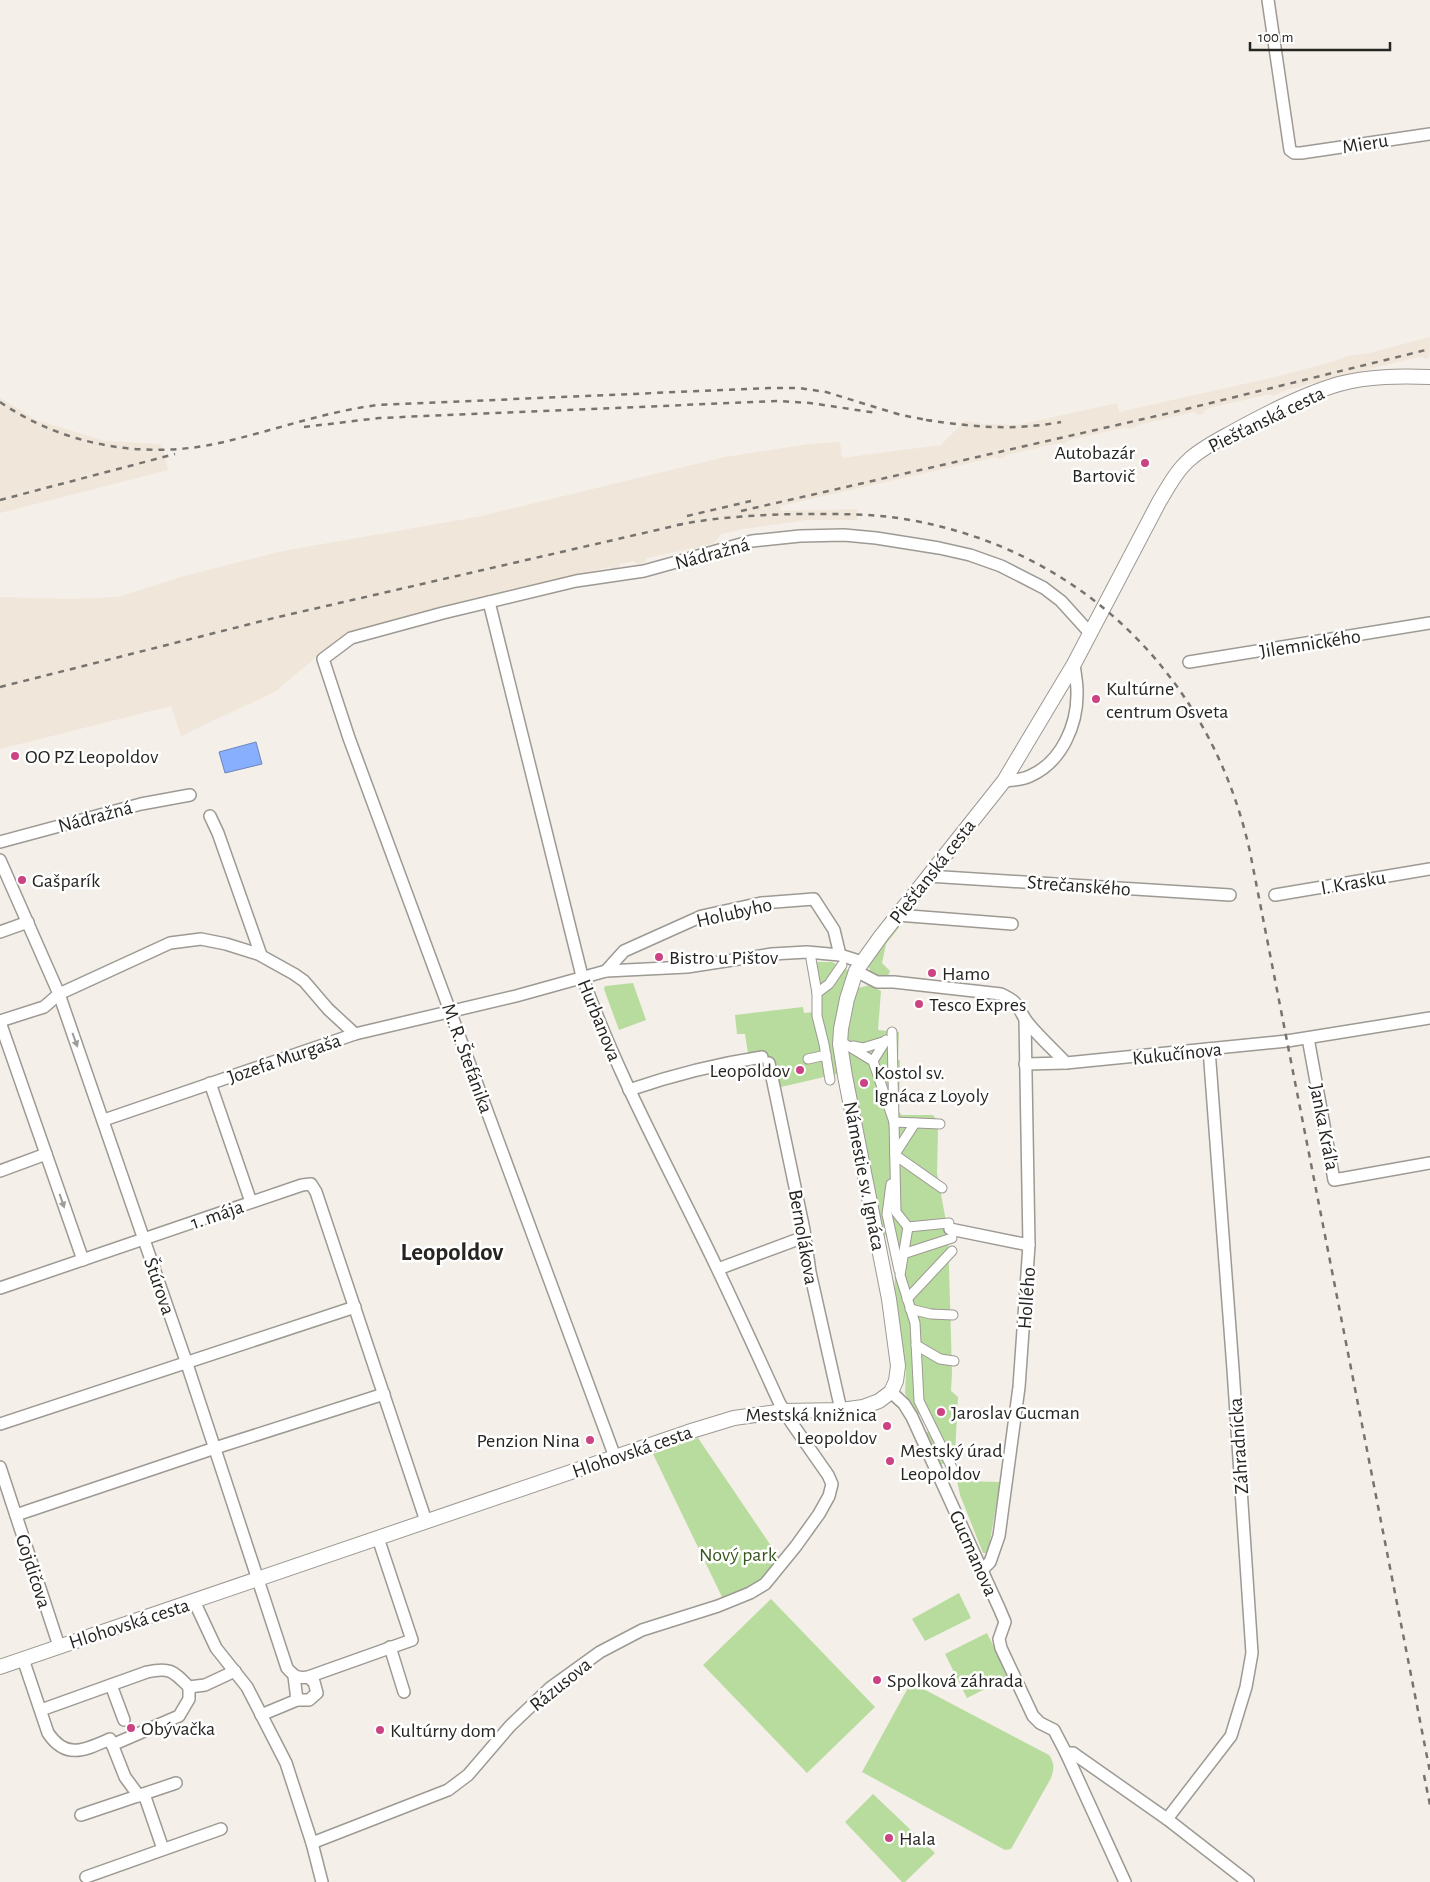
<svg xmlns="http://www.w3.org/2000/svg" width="1430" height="1882" viewBox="0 0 1430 1882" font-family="'Alegreya Sans',sans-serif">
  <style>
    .built { fill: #f0e6d9 }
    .green { fill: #b8dc9d }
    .water { fill: #88affd; stroke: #6b86bb }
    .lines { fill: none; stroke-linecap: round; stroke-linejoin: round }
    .pedestrian-casing { stroke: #9d9993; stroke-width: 11 }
    .minor-casing { stroke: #9d9993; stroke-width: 14 }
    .tertiary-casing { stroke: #9d9993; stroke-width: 16 }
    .pedestrian { stroke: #fff; stroke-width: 9 }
    .minor { stroke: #fff; stroke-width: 11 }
    .tertiary { stroke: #fff; stroke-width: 14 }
    .rail { stroke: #777470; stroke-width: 2.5; stroke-dasharray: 6 6; stroke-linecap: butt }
    .oneway { fill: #9e9d9c }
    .poi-dot { fill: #cb4382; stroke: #fff; stroke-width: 2 }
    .labels { text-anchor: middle; stroke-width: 5; stroke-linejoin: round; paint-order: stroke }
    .street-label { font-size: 20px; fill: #272522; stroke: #fff }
    .poi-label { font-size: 20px; fill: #272522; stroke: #fff; text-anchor: start }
    .park-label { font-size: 20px; fill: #37551c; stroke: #fff }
    .district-label { font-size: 25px; font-weight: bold; fill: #272522; stroke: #fff }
  </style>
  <rect width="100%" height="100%" fill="#f4efe9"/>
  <g class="built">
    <path d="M1430,337L1429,358L1425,359L1422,357L1414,358L1286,390L1273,396L1270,394L1262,396L1213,407L1205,410L1203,414L1198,415L1194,412L1185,414L1138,425L1136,427L1128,429L1126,427L1069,440L1066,443L1061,444L1059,443L1006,455L1004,457L999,459L996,457L780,506L781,511L857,509V520H806L743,529L721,534L714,543L706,545L704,548L696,550L693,548L647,558L645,562L637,564L634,561L620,564L618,568L613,569L610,567L579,574V576L381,626L334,642L276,691L181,736L171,706L0,749V597L69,599L118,597L188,575L283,551L477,517L725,457L809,444L840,442L842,458L941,445L965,421L983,424L1018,425L1117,403L1119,412L1275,377L1332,362L1347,356L1370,353Z"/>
    <path d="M0,398L36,420L105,441L161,444L168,470L0,513Z"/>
  </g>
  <g class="green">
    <path d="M899,924L901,925L886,944L882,963L890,971L888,976C877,980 869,974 868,963Z"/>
    <path d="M808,962H832L850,971L858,988L870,985L881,991L878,1030L899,1032L898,1059L900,1061L899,1112L902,1115H933L936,1119L938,1132L937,1173L948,1232L952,1372L951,1391L958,1397L954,1472L949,1462L939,1465L924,1434L931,1430L925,1416L914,1413L905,1393L906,1371L894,1300L895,1272L888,1239L880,1228L861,1116L850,1071L781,1087L777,1085C772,1061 775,1054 748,1053L745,1034H737L735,1015L803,1007L804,1013L814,1012Z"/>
    <path d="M633,983L646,1020L619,1030L604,989L605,986Z"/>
    <path d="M698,1438L780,1559L754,1585L723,1599L653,1454Z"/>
    <path d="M957,1481L1000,1482L988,1553H983L960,1495Z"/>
    <path d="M959,1593L971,1618L925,1641L912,1619Z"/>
    <path d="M771,1599L875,1707L807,1773L703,1665Z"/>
    <path d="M987,1633L1009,1677L967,1698L945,1654Z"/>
    <path d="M914,1684L1049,1755C1055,1764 1054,1769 1051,1778L1011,1849L1005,1850L862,1772L909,1686Z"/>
    <path d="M873,1794L935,1853L905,1882H902L845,1822Z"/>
  </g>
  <path class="water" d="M256,742L262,764L225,773L219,752Z"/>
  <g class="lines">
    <defs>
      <g id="pedestrian">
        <path d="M811,959L817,993V1016L824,1044L830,1080"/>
        <path d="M817,993L829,984L842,965"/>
        <path d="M892,1032L896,1212L908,1227L900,1275L915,1323L919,1401L954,1472"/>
        <path d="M845,1044L873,1061L894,1122L940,1124"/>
        <path d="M853,1046L863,1048L886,1041"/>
        <path d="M808,1059L826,1055"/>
        <path d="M873,1061L886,1040"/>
        <path d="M895,1154L915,1123"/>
        <path d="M895,1155L942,1188"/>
        <path d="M891,1184L887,1214L899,1270"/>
        <path d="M908,1227L949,1223"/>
        <path d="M903,1254L952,1238"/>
        <path d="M907,1299L952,1251"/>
        <path d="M910,1309L931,1314L953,1315"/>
        <path d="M916,1345L940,1359L954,1361"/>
      </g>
      <g id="minor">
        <path d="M1268,0L1290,150L1294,153H1301L1430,134"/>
        <path d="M1189,662L1430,623"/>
        <path d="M1004,781C1013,780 1022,780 1030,776C1062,762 1078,724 1077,691C1077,682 1075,673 1074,664"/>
        <path d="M210,816L218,833L261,955"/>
        <path d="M0,842L141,804L190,795"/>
        <path d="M0,860L59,994L186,1361L287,1668C294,1676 298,1679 308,1677L412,1640L378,1538"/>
        <path d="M928,876L1230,895"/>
        <path d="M1275,895L1430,869"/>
        <path d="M897,915L1012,924"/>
        <path d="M0,932L28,922"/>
        <path d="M606,971L624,951L702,916L761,903L814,899L834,930L840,955"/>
        <path d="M856,971L877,982H894L1001,994C1018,1002 1016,1004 1025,1019C1034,1032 1055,1051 1066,1063"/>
        <path d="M0,1021L44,1007L59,994L170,943L201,939L226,944L258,954L294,974L304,981L328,1009L355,1034"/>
        <path d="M0,1022L83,1260"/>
        <path d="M1308,1038L1334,1180L1430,1163"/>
        <path d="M769,1063L804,1230L810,1272L841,1410"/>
        <path d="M1025,1064L1066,1063L1287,1041L1430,1018"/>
        <path d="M210,1083L251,1202"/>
        <path d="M629,1090C673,1075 716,1064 762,1057"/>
        <path d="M104,1120L355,1034L516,996L606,971L687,967L772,954L807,952L840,955L862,962"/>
        <path d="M0,1171L46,1154"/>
        <path d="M950,1229L1029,1245"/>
        <path d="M718,1269L804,1237"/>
        <path d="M0,1288L302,1185L311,1184L316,1192L426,1521"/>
        <path d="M891,1392L904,1404L912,1417L1000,1610L1005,1622L999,1639L1001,1648L1033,1716L1040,1723L1054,1730L1066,1753H1073L1080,1758L1167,1819L1248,1882"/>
        <path d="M0,1424L355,1307"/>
        <path d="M615,1457L349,738L323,659L351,638L443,613L576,581L644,571L752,541L800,536L844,535L876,538L939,548L970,555L1001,566L1044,588L1061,601L1090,633"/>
        <path d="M0,1467L59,1646"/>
        <path d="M16,1515L215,1448L384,1394"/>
        <path d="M982,1570L990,1562L999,1536L1019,1387L1029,1245L1025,1019"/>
        <path d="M194,1601L216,1648L247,1687L286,1763L312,1843L448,1790L468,1775L510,1726L550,1688L600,1652L642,1630L718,1606L750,1593L765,1584L796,1546L819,1514L829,1496L832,1484L828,1475L791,1422L779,1402C752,1343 726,1285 697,1227C656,1144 613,1063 582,976L489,602"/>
        <path d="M390,1647L404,1692"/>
        <path d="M23,1659L48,1733C66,1760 85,1750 110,1739L125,1777L139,1796"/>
        <path d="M111,1685L124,1720"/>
        <path d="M297,1700H309L317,1693L314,1682L308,1677"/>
        <path d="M41,1710L147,1672C170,1667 173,1671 189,1687L205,1685L235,1671"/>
        <path d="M261,1715L297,1700L294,1676"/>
        <path d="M112,1745L179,1716L189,1699V1687"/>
        <path d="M1066,1753L1125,1882"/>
        <path d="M144,1794L163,1849"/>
        <path d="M81,1815L176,1783"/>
        <path d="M1167,1819L1231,1736L1246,1687L1252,1653L1233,1369L1209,1049"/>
        <path d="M312,1843L322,1882"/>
        <path d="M86,1877L221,1829"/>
      </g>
      <path id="tertiary" d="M0,1667L688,1432L734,1418L784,1411L841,1410L863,1407L879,1401L891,1392L896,1381L898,1366L889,1299L845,1076L840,1044L841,1029L847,999L856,971L881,936L1004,781L1074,664L1159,502C1168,487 1177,470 1190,459C1201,449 1216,441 1229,434C1263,415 1301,395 1339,384C1369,376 1400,376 1430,377"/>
    </defs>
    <use href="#pedestrian" class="pedestrian-casing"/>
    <use href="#minor" class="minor-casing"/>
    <use href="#tertiary" class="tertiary-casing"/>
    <use href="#pedestrian" class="pedestrian"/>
    <use href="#minor" class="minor"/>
    <use href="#tertiary" class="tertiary"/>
    <g class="rail">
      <path d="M0,402C63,445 141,459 215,444C270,432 322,412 378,405L769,388H799L826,392L901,415L932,421"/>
      <path d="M926,420C976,427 1011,431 1061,422"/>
      <path d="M304,427L379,418L778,401L810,403L877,413"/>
      <path d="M0,500L175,454"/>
      <path d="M741,511L1174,412L1430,349"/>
      <path d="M687,516L751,501"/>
      <path d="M677,525C717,517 756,515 797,514C835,514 872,513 910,520C1085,551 1212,680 1250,852L1430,1772"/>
      <path d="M0,687L274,618L683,524"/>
      <path d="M1424,1775L1430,1805"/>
    </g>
  </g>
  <defs><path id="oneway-solid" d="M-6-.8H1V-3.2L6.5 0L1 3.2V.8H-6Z" transform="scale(1.25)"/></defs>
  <g class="oneway">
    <use href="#oneway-solid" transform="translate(75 1040) rotate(70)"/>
    <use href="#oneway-solid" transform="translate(62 1201) rotate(71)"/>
  </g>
  <g class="poi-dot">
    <circle cx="1145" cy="463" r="5"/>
    <circle cx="1096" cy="699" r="5"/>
    <circle cx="15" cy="756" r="5"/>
    <circle cx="22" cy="880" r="5"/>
    <circle cx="659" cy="957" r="5"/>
    <circle cx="932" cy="973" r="5"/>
    <circle cx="919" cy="1004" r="5"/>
    <circle cx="800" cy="1070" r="5"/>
    <circle cx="864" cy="1083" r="5"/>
    <circle cx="941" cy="1412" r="5"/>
    <circle cx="887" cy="1426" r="5"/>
    <circle cx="590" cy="1440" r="5"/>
    <circle cx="890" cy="1461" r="5"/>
    <circle cx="877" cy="1680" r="5"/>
    <circle cx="131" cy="1728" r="5"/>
    <circle cx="380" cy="1730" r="5"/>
    <circle cx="889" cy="1838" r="5"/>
  </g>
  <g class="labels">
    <g class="street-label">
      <text transform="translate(1365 143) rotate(-9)" y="7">Mieru</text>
      <text transform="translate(1266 419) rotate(-26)" y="7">Piešťanská cesta</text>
      <text transform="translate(712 553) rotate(-15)" y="7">Nádražná</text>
      <text transform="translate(1310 643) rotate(-9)" y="7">Jilemnického</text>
      <text transform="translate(95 816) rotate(-15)" y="7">Nádražná</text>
      <text transform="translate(932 871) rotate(-52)" y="7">Piešťanská cesta</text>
      <text transform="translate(1353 882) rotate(-10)" y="7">I. Krasku</text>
      <text transform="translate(1079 885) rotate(4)" y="7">Strečanského</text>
      <text transform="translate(734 912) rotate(-13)" y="7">Holubyho</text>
      <text transform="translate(600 1020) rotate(68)" y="7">Hurbanova</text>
      <text transform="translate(1177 1053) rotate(-6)" y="7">Kukučínova</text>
      <text transform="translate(284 1058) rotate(-19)" y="7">Jozefa Murgaša</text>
      <text transform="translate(468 1058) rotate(70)" y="7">M. R. Štefánika</text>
      <text transform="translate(1325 1127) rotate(79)" y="7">Janka Kráľa</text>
      <text transform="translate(865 1176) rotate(79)" y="7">Námestie sv. Ignáca</text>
      <text transform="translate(217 1214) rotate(-19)" y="7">1. mája</text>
      <text transform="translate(804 1237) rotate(80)" y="7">Bernolákova</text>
      <text transform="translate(160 1286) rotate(71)" y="7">Štúrova</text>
      <text transform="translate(1026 1298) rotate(-86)" y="7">Hollého</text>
      <text transform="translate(1238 1446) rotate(-94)" y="7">Záhradnícka</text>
      <text transform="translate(632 1451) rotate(-19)" y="7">Hlohovská cesta</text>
      <text transform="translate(974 1553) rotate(66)" y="7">Gucmanova</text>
      <text transform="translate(34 1571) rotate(72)" y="7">Gojdičova</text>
      <text transform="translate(129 1623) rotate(-18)" y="7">Hlohovská cesta</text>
      <text transform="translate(560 1684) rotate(-39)" y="7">Rázusova</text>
    </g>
    <g class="poi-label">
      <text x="1135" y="459" text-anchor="end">Autobazár<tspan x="1135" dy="23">Bartovič</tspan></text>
      <text x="1106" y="695">Kultúrne<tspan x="1106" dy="23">centrum Osveta</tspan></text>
      <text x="25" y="763">OO PZ Leopoldov</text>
      <text x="32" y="887">Gašparík</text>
      <text x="669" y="964">Bistro u Pištov</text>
      <text x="942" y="980">Hamo</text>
      <text x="929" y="1011">Tesco Expres</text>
      <text x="790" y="1077" text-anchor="end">Leopoldov</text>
      <text x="874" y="1079">Kostol sv.<tspan x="874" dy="23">Ignáca z Loyoly</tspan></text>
      <text x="951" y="1419">Jaroslav Gucman</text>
      <text x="877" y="1421" text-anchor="end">Mestská knižnica<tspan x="877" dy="23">Leopoldov</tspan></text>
      <text x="580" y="1447" text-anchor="end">Penzion Nina</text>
      <text x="900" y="1457">Mestský úrad<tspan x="900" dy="23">Leopoldov</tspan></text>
      <text x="887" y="1687">Spolková záhrada</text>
      <text x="141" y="1735">Obývačka</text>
      <text x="390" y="1737">Kultúrny dom</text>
      <text x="899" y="1845">Hala</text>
    </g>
    <g class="park-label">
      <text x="738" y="1561">Nový park</text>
    </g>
    <g class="district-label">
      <text x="452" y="1260">Leopoldov</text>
    </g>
  </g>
  <path d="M1250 42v8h140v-8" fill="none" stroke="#272522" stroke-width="2.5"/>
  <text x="1258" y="42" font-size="15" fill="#272522" stroke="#ffffff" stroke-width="4" paint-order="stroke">100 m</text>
</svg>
